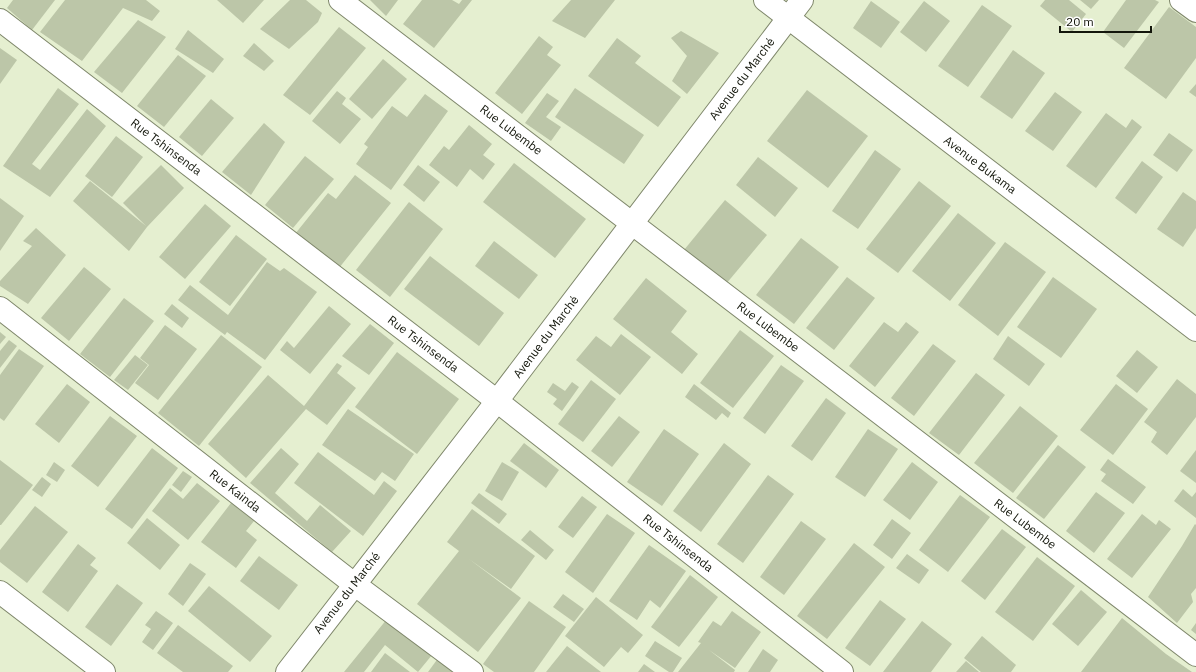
<svg xmlns="http://www.w3.org/2000/svg" width="1196" height="672" viewBox="0 0 1196 672" font-family="'IBM Plex Sans',sans-serif">
  <style>
    .building { fill: #bcc6a8 }
    .lines { fill: none; stroke-linecap: round; stroke-linejoin: round }
    .minor-casing { stroke: #7f876b; stroke-width: 24 }
    .minor { stroke: #fff; stroke-width: 22 }
    .labels { text-anchor: middle; stroke-width: 3; stroke-linejoin: round; paint-order: stroke }
    .street-label { font-size: 12px; fill: #13160b; stroke: #fff }
  </style>
  <rect width="100%" height="100%" fill="#e5efd0"/>
  <g class="building">
    <path d="M13,0H55L32,30L7,8Z"/>
    <path d="M65,0H146L160,11L152,21L123,8L82,61L40,32Z"/>
    <path d="M217,0H264L243,23Z"/>
    <path d="M290,0H306L322,13L318,22L289,49L260,29Z"/>
    <path d="M370,0H398L386,16Z"/>
    <path d="M422,0H452L459,4L462,0H472L434,48L403,24Z"/>
    <path d="M571,0H615L585,38L552,21Z"/>
    <path d="M1045,0H1069L1086,14L1072,32L1040,6Z"/>
    <path d="M1080,0H1099L1091,9Z"/>
    <path d="M1126,0H1155L1159,2L1124,48L1103,32Z"/>
    <path d="M871,1L900,22L881,48L853,28Z"/>
    <path d="M924,1L950,21L926,52L900,32Z"/>
    <path d="M982,5L1012,26L968,87L938,66Z"/>
    <path d="M1169,7L1196,27V58L1166,99L1124,68Z"/>
    <path d="M138,20L166,37L122,93L94,72Z"/>
    <path d="M339,27L366,48L310,115L283,95Z"/>
    <path d="M188,30L224,59L213,73L175,49Z"/>
    <path d="M681,31L719,53L687,94L672,81L687,56L671,38Z"/>
    <path d="M539,36L553,47L547,55L561,65L522,114L495,93Z"/>
    <path d="M617,38L641,56L635,63L681,97L658,127L588,76Z"/>
    <path d="M254,43L274,61L264,71L243,56Z"/>
    <path d="M0,48L17,60L0,84Z"/>
    <path d="M1013,50L1045,73L1012,119L980,97Z"/>
    <path d="M178,55L206,76L164,127L137,106Z"/>
    <path d="M383,59L407,79L372,119L349,99Z"/>
    <path d="M1196,84V97L1189,92Z"/>
    <path d="M58,88L79,104L32,164L40,170L87,109L106,126L50,197L3,166Z"/>
    <path d="M575,88L644,135L624,164L555,117Z"/>
    <path d="M807,90L868,136L828,188L767,141Z"/>
    <path d="M337,91L346,98L342,104L361,119L340,144L312,121Z"/>
    <path d="M1055,92L1082,112L1053,151L1025,131Z"/>
    <path d="M547,93L559,101L546,117L561,127L551,141L525,123Z"/>
    <path d="M425,94L448,111L391,190L356,164L368,147L364,144L392,106L407,117Z"/>
    <path d="M211,99L234,118L202,156L179,137Z"/>
    <path d="M1106,113L1126,128L1132,119L1142,127L1096,188L1066,166Z"/>
    <path d="M264,123L285,142L251,195L222,172Z"/>
    <path d="M469,125L492,144L483,155L495,164L483,180L470,169L457,187L429,165L444,146L449,150Z"/>
    <path d="M1169,133L1193,150L1177,172L1153,155Z"/>
    <path d="M116,136L143,157L112,197L85,176Z"/>
    <path d="M875,150L901,169L858,229L832,211Z"/>
    <path d="M305,156L334,179L293,228L265,205Z"/>
    <path d="M758,157L798,188L775,217L736,185Z"/>
    <path d="M1142,161L1163,177L1136,214L1115,198Z"/>
    <path d="M514,163L586,219L555,258L483,202Z"/>
    <path d="M161,165L184,188L147,227L129,251L73,201L90,181L146,226L123,203Z"/>
    <path d="M418,165L440,182L424,202L403,185Z"/>
    <path d="M355,175L391,203L339,268L295,234L328,193L336,199Z"/>
    <path d="M919,181L951,206L898,273L866,249Z"/>
    <path d="M1183,192L1196,201V228L1183,247L1157,229Z"/>
    <path d="M0,198L24,216L0,251Z"/>
    <path d="M725,200L767,235L726,284L684,250Z"/>
    <path d="M409,202L443,229L390,297L356,270Z"/>
    <path d="M205,204L231,226L185,279L159,257Z"/>
    <path d="M958,213L996,243L950,301L912,271Z"/>
    <path d="M36,228L66,255L28,304L0,286V281L32,246L23,241Z"/>
    <path d="M236,235L267,259L230,306L199,282Z"/>
    <path d="M801,238L839,267L794,324L756,295Z"/>
    <path d="M494,241L538,275L519,299L475,266Z"/>
    <path d="M1005,242L1046,272L998,336L958,305Z"/>
    <path d="M430,256L504,313L479,346L404,289Z"/>
    <path d="M267,262L280,271L284,268L317,292L265,360L227,332L225,335L178,300L190,285L228,315Z"/>
    <path d="M84,267L111,289L69,341L41,318Z"/>
    <path d="M847,277L875,298L834,350L806,328Z"/>
    <path d="M1053,277L1097,309L1061,358L1017,327Z"/>
    <path d="M646,278L687,311L671,332L698,354L682,374L613,319Z"/>
    <path d="M124,298L154,321L110,377L80,354Z"/>
    <path d="M172,304L189,318L182,328L164,314Z"/>
    <path d="M329,306L351,324L310,374L280,350L287,341L294,348Z"/>
    <path d="M884,322L898,332L906,322L919,332L875,387L849,366Z"/>
    <path d="M370,324L394,343L369,375L342,356Z"/>
    <path d="M165,325L197,349L158,400L135,383L149,365L140,358Z"/>
    <path d="M740,330L774,356L733,408L700,383Z"/>
    <path d="M0,332L6,337L0,344Z"/>
    <path d="M621,334L651,357L620,395L576,360L596,336L611,347Z"/>
    <path d="M221,335L262,367L199,446L158,413Z"/>
    <path d="M1008,336L1045,364L1029,386L993,359Z"/>
    <path d="M9,340L17,346L0,368V351Z"/>
    <path d="M933,344L956,361L914,416L891,398Z"/>
    <path d="M19,349L44,366L4,421L0,418V375Z"/>
    <path d="M1137,350L1158,367L1137,393L1116,376Z"/>
    <path d="M397,352L459,399L417,454L355,407Z"/>
    <path d="M135,355L148,365L128,390L114,380Z"/>
    <path d="M337,363L342,366L337,373L356,388L327,425L306,409L246,478L208,444L268,375L304,406Z"/>
    <path d="M781,365L804,381L765,434L743,418Z"/>
    <path d="M976,373L1005,395L959,455L929,433Z"/>
    <path d="M1177,379L1196,394V417L1167,455L1151,442L1157,432L1144,422Z"/>
    <path d="M591,380L616,399L583,442L558,424Z"/>
    <path d="M572,382L579,387L562,411L553,404L557,399L547,392L553,383L565,391Z"/>
    <path d="M67,384L90,402L59,443L35,424Z"/>
    <path d="M694,384L731,413L728,418L722,413L716,420L685,397Z"/>
    <path d="M1116,384L1148,409L1113,455L1080,430Z"/>
    <path d="M826,398L846,413L812,461L791,446Z"/>
    <path d="M1020,406L1058,436L1013,493L974,463Z"/>
    <path d="M348,409L414,454L395,481L382,472L375,481L322,445Z"/>
    <path d="M110,416L137,436L98,487L71,466Z"/>
    <path d="M619,416L640,432L612,467L591,451Z"/>
    <path d="M664,429L699,454L662,506L627,482Z"/>
    <path d="M868,429L898,449L865,497L835,477Z"/>
    <path d="M524,443L559,470L546,488L510,461Z"/>
    <path d="M724,443L751,464L701,532L673,511Z"/>
    <path d="M1058,445L1086,467L1044,519L1016,498Z"/>
    <path d="M152,448L178,468L132,529L105,509Z"/>
    <path d="M281,448L299,464L275,493L307,521L320,505L351,531L332,552L250,483Z"/>
    <path d="M1196,450V483L1180,471Z"/>
    <path d="M318,452L374,495L384,481L397,491L363,536L294,483Z"/>
    <path d="M1108,459L1146,487L1133,504L1101,481L1106,474L1100,470Z"/>
    <path d="M0,460L33,485L1,525H0Z"/>
    <path d="M54,462L65,470L57,482L46,475Z"/>
    <path d="M502,462L519,472L502,501L485,491Z"/>
    <path d="M912,462L938,482L910,520L883,500Z"/>
    <path d="M183,471L192,477L181,492L172,485Z"/>
    <path d="M768,475L794,494L743,563L717,544Z"/>
    <path d="M42,477L51,484L42,497L32,490Z"/>
    <path d="M197,483L220,501L188,540L152,511L170,488L183,499Z"/>
    <path d="M1183,489L1192,497L1196,492V518L1174,501Z"/>
    <path d="M1096,492L1125,513L1094,553L1066,531Z"/>
    <path d="M479,493L507,514L499,524L471,503Z"/>
    <path d="M960,495L990,517L948,572L919,550Z"/>
    <path d="M582,496L597,507L573,538L558,527Z"/>
    <path d="M231,503L254,521L246,531L257,540L236,568L201,542Z"/>
    <path d="M35,506L68,532L27,583L0,562V550Z"/>
    <path d="M472,509L535,556L511,589L469,559L521,598L478,652L417,604L459,551L447,542Z"/>
    <path d="M607,514L635,533L593,593L565,572Z"/>
    <path d="M1142,514L1156,525L1159,520L1171,529L1132,578L1107,559Z"/>
    <path d="M147,518L180,545L160,570L127,543Z"/>
    <path d="M892,519L911,533L892,559L873,545Z"/>
    <path d="M801,521L826,539L784,595L760,577Z"/>
    <path d="M1195,524L1196,525V588L1191,594L1193,602L1177,623L1148,597L1182,546Z"/>
    <path d="M1002,529L1026,547L985,600L961,581Z"/>
    <path d="M530,530L554,550L546,560L521,540Z"/>
    <path d="M854,543L885,567L827,639L797,616Z"/>
    <path d="M78,544L96,558L90,565L98,571L68,612L42,592Z"/>
    <path d="M649,545L686,571L660,608L650,600L637,620L609,601Z"/>
    <path d="M907,554L929,570L919,584L896,568Z"/>
    <path d="M259,556L298,585L279,610L240,581Z"/>
    <path d="M1037,557L1075,586L1033,641L995,612Z"/>
    <path d="M190,563L206,574L183,606L168,594Z"/>
    <path d="M690,575L718,597L679,647L651,627Z"/>
    <path d="M117,584L143,603L111,646L85,627Z"/>
    <path d="M209,586L272,636L250,662L188,611Z"/>
    <path d="M1081,590L1107,612L1078,646L1052,624Z"/>
    <path d="M563,594L584,609L574,622L553,607Z"/>
    <path d="M596,597L643,635L628,653L621,647L604,667L565,636Z"/>
    <path d="M880,600L906,619L870,666L845,648Z"/>
    <path d="M529,601L566,627L534,672H494L483,664Z"/>
    <path d="M156,611L173,623L153,650L142,642L151,629L145,625Z"/>
    <path d="M732,611L761,632L735,668L709,650L735,670L734,672H678L701,643L698,642L713,621L721,626Z"/>
    <path d="M1122,618L1166,654L1192,672H1081Z"/>
    <path d="M387,619L432,655L418,672L385,645L364,672H344Z"/>
    <path d="M922,621L952,644L931,672H883Z"/>
    <path d="M1196,623V634L1191,630Z"/>
    <path d="M178,625L233,666L228,672H183L157,653Z"/>
    <path d="M982,636L1016,665L1011,672H981L964,658Z"/>
    <path d="M655,641L682,658L673,672H669L645,656Z"/>
    <path d="M567,646L601,672H546Z"/>
    <path d="M763,649L778,660L770,672H748Z"/>
    <path d="M385,653L410,672H371Z"/>
    <path d="M439,657L459,672H428Z"/>
    <path d="M966,661L979,672H956Z"/>
    <path d="M644,664L655,672H638Z"/>
  </g>
  <g class="lines">
    <defs>
      <g id="minor">
        <path d="M340,0L1196,655"/>
        <path d="M765,0L1196,330"/>
        <path d="M1181,0L1196,11"/>
        <path d="M0,20L497,401L842,672"/>
        <path d="M0,308L354,584L472,672"/>
        <path d="M0,592L104,672"/>
        <path d="M287,672L497,401L802,0"/>
      </g>
    </defs>
    <use href="#minor" class="minor-casing"/>
    <use href="#minor" class="minor"/>
  </g>
  <g class="labels">
    <g class="street-label">
      <text transform="translate(742 79) rotate(-53)" y="4">Avenue du Marché</text>
      <text transform="translate(511 130) rotate(37)" y="4">Rue Lubembe</text>
      <text transform="translate(166 147) rotate(37)" y="4">Rue Tshinsenda</text>
      <text transform="translate(980 165) rotate(37)" y="4">Avenue Bukama</text>
      <text transform="translate(768 327) rotate(37)" y="4">Rue Lubembe</text>
      <text transform="translate(546 337) rotate(-53)" y="4">Avenue du Marché</text>
      <text transform="translate(423 344) rotate(37)" y="4">Rue Tshinsenda</text>
      <text transform="translate(235 491) rotate(38)" y="4">Rue Kainda</text>
      <text transform="translate(1025 524) rotate(37)" y="4">Rue Lubembe</text>
      <text transform="translate(678 543) rotate(38)" y="4">Rue Tshinsenda</text>
      <text transform="translate(347 593) rotate(-52)" y="4">Avenue du Marché</text>
    </g>
  </g>
  <path d="M1060 26v6h91v-6" fill="none" stroke="#13160b" stroke-width="2"/>
  <text x="1066" y="26" font-size="12" fill="#13160b" stroke="#ffffff" stroke-width="3" paint-order="stroke">20 m</text>
</svg>
